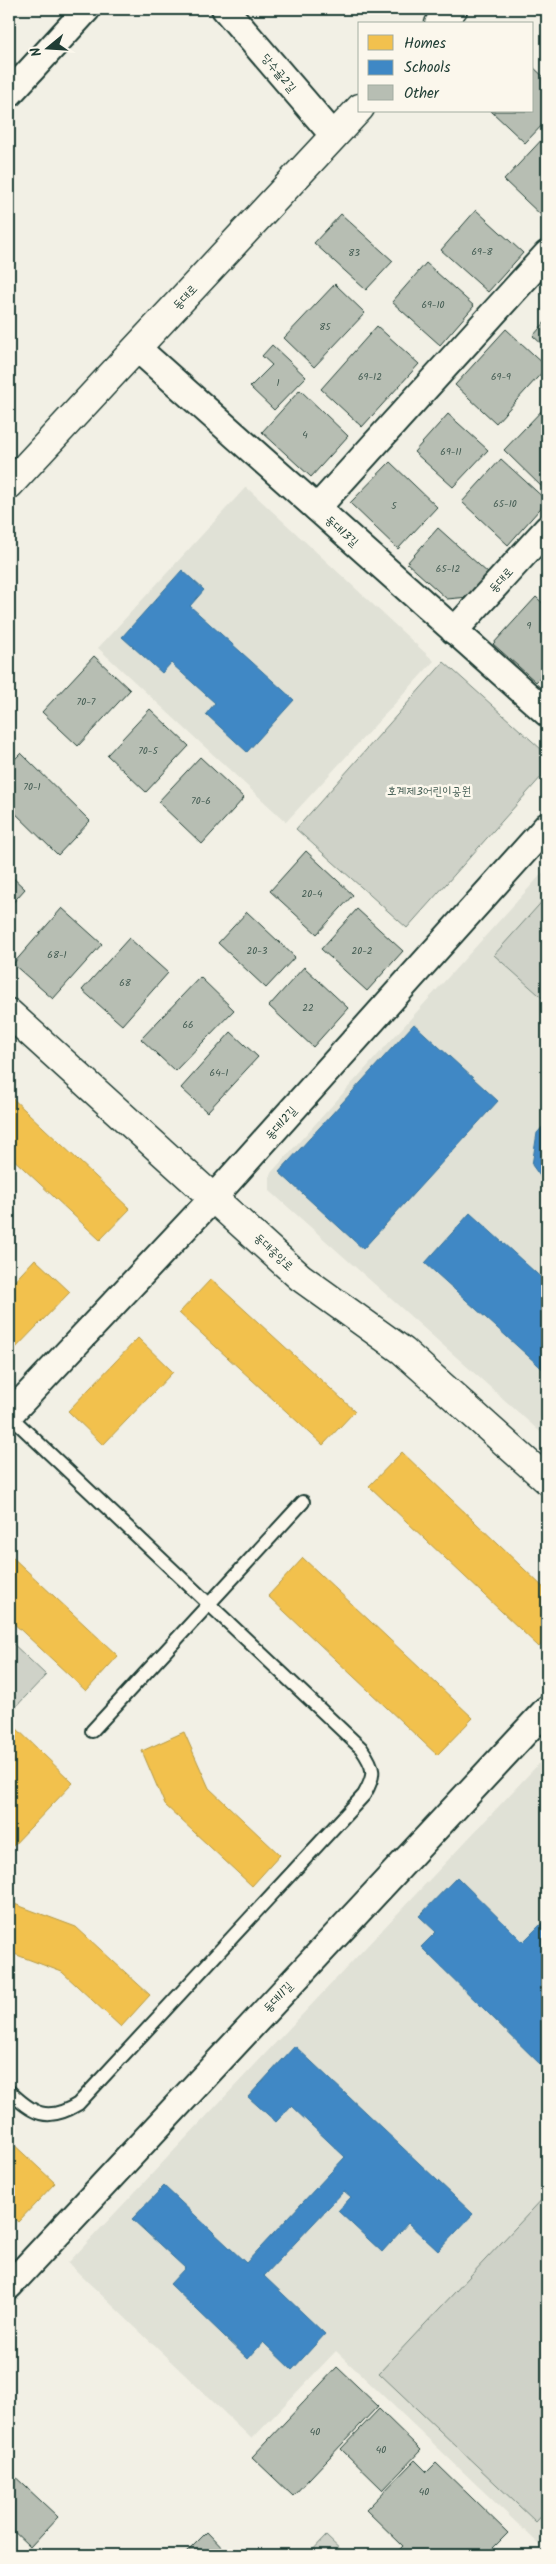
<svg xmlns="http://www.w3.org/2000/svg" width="556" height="2564" viewBox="0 0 556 2564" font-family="Kalam,'Poor Story',sans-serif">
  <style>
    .built { fill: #e0e1d6 }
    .green { fill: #cfd2c8; stroke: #77887e }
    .homes { fill: #f2c14e; stroke: #b39946 }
    .schools { fill: #3f88c5; stroke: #35729a }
    .building { fill: #b7beb3; stroke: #1f3d34 }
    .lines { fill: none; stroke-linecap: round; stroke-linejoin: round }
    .lane-casing { stroke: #1f3d34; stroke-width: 16 }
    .street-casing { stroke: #1f3d34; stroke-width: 30 }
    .secondary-casing { stroke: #1f3d34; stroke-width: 31 }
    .lane { stroke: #fbf7ec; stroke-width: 12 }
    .street { stroke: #fbf7ec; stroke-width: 26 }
    .secondary { stroke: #fbf7ec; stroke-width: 28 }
    .labels { text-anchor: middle; stroke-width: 5; stroke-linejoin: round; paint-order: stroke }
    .number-label { font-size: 10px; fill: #455d54 }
    .street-label { font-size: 12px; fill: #1f3d34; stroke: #fbf7ec }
    .park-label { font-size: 12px; fill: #425b52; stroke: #fbf7ec }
  </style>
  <rect width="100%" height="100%" fill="#f2f0e5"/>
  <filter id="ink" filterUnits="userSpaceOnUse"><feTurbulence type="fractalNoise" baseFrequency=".02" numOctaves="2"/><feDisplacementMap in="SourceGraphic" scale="10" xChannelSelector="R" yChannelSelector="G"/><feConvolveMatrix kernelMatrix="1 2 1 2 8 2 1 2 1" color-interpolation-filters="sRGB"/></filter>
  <g filter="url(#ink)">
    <g class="built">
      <path d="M246,487L434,661L286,822L98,648Z"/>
      <path d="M547,868V1438L270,1191V1174Z"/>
      <path d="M547,1755V2539L541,2546L336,2351L252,2439L68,2263Z"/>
    </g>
    <g class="green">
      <path d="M444,662L541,749L542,776L407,928L296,829Z"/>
      <path d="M547,896V1002L494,955Z"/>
      <path d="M9,1640L46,1675L9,1714Z"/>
      <path d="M547,2194V2510L536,2522L379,2373Z"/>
      <path d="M326,2536L346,2555H308Z"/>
    </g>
    <g class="homes">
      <path d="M9,1095L130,1209L100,1240L9,1155Z"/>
      <path d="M35,1259L70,1292L9,1355V1287Z"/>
      <path d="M211,1279L355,1411L323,1445L179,1313Z"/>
      <path d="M138,1338L173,1372L103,1445L68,1411Z"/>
      <path d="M402,1452L547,1591V1638L539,1647L369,1486Z"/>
      <path d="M9,1554L118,1656L86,1691L9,1619Z"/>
      <path d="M303,1558L473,1718L437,1755L268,1596Z"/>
      <path d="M11,1723L73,1783L9,1850V1726Z"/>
      <path d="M184,1732L209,1788L280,1855L252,1886L165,1805L142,1751Z"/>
      <path d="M9,1902L76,1927L150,1995L121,2027L62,1972L9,1952Z"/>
      <path d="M9,2140L55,2183L18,2222L9,2214Z"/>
    </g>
    <g class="schools">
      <path d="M182,570L204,590L190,606L294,700L247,752L206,714L215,703L171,663L162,673L122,637Z"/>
      <path d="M414,1024L498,1101L363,1249L279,1172Z"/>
      <path d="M547,1122V1186L532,1165L537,1133Z"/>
      <path d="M470,1213L547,1283V1373L425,1263Z"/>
      <path d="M457,1877L523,1942L547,1918V1960L544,1962L547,1965V2071L421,1947L436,1932L419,1916Z"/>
      <path d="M295,2046L473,2214L438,2251L408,2223L382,2252L338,2211L351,2197L344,2191L264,2276L325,2334L292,2370L263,2342L248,2359L170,2284L185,2268L132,2219L164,2186L246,2263L345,2157L291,2106L276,2122L248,2097Z"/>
    </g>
    <g class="building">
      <path d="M532,66L547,80V120L525,143L491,111H532Z"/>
      <path d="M547,134V212L543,217L504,180Z"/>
      <path d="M476,210L523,253L488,292L441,250Z"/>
      <path d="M341,214L393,261L366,290L314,243Z"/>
      <path d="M426,263L474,306L440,345L392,302Z"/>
      <path d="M335,284L365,313L314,367L284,338Z"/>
      <path d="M547,320V349L533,336Z"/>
      <path d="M377,326L419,364L362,427L321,389Z"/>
      <path d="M506,329L547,367L496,423L455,385Z"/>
      <path d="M272,345L306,377L274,410L250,387L272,365L262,356Z"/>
      <path d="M300,390L348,436L311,477L262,432Z"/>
      <path d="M547,405V492L504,450Z"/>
      <path d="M448,414L488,450L453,487L414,452Z"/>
      <path d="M501,459L547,501L508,545L462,502Z"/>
      <path d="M390,462L437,507L398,549L350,503Z"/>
      <path d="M438,528L489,574L469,597L447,599L407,563Z"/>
      <path d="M536,597L547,607V670L536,682L493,644Z"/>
      <path d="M94,656L130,690L78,746L42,712Z"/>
      <path d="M150,709L189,746L146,792L107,755Z"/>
      <path d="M21,753L90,821L58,855L9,807V765Z"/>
      <path d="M200,757L244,798L202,844L158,802Z"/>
      <path d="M306,851L353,895L317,934L270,891Z"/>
      <path d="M9,874L25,889L9,907Z"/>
      <path d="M62,908L102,944L53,999L13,964Z"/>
      <path d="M357,909L403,951L367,991L321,949Z"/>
      <path d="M247,912L295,957L266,988L218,943Z"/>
      <path d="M129,938L168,973L122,1025L82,990Z"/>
      <path d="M304,967L348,1008L313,1047L269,1006Z"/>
      <path d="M200,977L234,1010L175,1071L141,1039Z"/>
      <path d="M231,1032L258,1057L207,1112L181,1088Z"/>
      <path d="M337,2367L378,2406L293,2496L252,2457Z"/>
      <path d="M379,2409L421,2450L383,2490L341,2449Z"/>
      <path d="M415,2460L427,2472L436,2463L508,2533L486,2555H400L397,2552L403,2546L366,2510Z"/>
      <path d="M9,2471L58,2517L30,2547L9,2527Z"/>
      <path d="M207,2532L229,2555H184Z"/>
    </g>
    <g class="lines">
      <defs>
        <g id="lane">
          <path d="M9,1415L361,1748C375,1768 376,1774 364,1795L78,2104C47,2123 33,2114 9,2091"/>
          <path d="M92,1731L303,1502"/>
        </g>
        <g id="street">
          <path d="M225,9L334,136"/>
          <path d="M9,94L87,9"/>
          <path d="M137,348L547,713"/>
          <path d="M317,508L547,254"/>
          <path d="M454,631L547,529"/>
          <path d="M9,1415L214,1197L547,826"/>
          <path d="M9,2286L547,1709"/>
        </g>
        <g id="secondary">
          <path d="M439,24L453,9"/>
          <path d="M9,485L360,108"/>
          <path d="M9,1013L300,1277L403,1351L547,1480"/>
        </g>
      </defs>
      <use href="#lane" class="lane-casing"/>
      <use href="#street" class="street-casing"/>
      <use href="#secondary" class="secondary-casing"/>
      <use href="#lane" class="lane"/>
      <use href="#street" class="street"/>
      <use href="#secondary" class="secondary"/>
    </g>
  </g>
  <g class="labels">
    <g class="number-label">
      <text x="482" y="255">69-8</text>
      <text x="354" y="256">83</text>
      <text x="433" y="308">69-10</text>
      <text x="325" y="330">85</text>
      <text x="370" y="380">69-12</text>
      <text x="501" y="380">69-9</text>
      <text x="278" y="386">1</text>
      <text x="305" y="438">4</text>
      <text x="451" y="455">69-11</text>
      <text x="505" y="507">65-10</text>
      <text x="394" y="509">5</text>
      <text x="448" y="572">65-12</text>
      <text x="529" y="629">9</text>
      <text x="86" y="705">70-7</text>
      <text x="148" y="754">70-5</text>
      <text x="32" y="790">70-1</text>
      <text x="201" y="804">70-6</text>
      <text x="312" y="897">20-4</text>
      <text x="257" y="954">20-3</text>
      <text x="362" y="954">20-2</text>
      <text x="57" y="958">68-1</text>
      <text x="125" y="986">68</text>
      <text x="308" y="1011">22</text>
      <text x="188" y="1028">66</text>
      <text x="219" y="1076">64-1</text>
      <text x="315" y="2435">40</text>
      <text x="381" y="2453">40</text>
      <text x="424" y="2495">40</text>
    </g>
    <g class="street-label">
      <text transform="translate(279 73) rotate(50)" y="4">당수골2길</text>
      <text transform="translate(185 297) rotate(-47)" y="4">동대로</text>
      <text transform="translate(342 531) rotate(42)" y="4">동대13길</text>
      <text transform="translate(501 580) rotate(-48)" y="4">동대로</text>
      <text transform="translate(281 1123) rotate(-48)" y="4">동대12길</text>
      <text transform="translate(274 1252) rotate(43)" y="4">동대중앙로</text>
      <text transform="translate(278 1997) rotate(-47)" y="4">동대11길</text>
    </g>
    <g class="park-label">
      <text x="429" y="795">호계제3어린이공원</text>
    </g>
  </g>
  <rect width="556" height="2564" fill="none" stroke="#fbf7ec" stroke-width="30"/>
  <rect x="15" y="15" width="526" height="2534" fill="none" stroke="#1f3d34" stroke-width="2" filter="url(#ink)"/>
  <rect x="358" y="22" width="175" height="90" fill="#fbf7ec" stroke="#a3ada2"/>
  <rect x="368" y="35" width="25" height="15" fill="#f2c14e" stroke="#a3ada2"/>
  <text x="404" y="48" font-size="15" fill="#1f3d34">Homes</text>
  <rect x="368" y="60" width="25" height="15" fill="#3f88c5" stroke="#a3ada2"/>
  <text x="404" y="72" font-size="15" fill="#1f3d34">Schools</text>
  <rect x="368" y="85" width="25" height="15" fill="#b7beb3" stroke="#a3ada2"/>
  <text x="404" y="98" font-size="15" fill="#1f3d34">Other</text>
  <g transform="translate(48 48) rotate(252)" stroke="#fbf7ec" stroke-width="4" paint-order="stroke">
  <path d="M0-4L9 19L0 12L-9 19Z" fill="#1f3d34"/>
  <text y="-8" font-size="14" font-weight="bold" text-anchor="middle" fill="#1f3d34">N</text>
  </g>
</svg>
